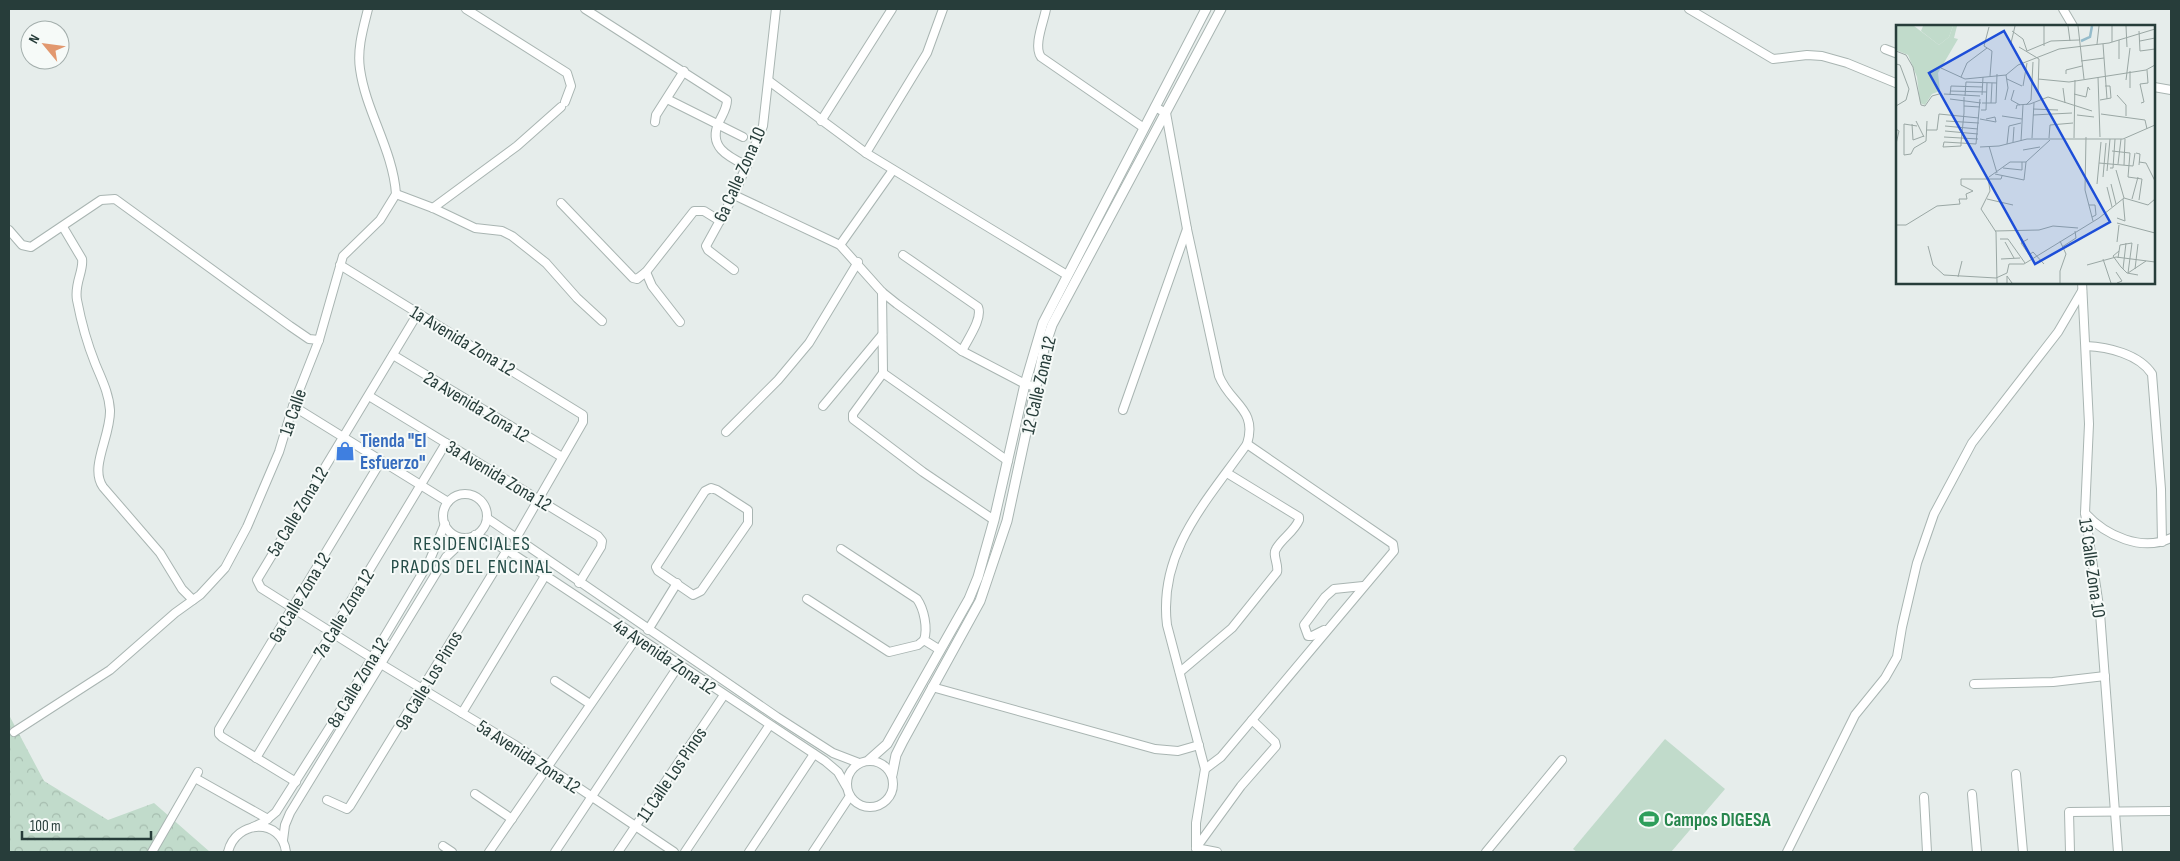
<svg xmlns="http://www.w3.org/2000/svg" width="2180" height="861" viewBox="0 0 2180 861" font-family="'Sofia Sans Condensed',sans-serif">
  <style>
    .green { fill: #c1dbcb }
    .forest { fill: url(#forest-crowns) }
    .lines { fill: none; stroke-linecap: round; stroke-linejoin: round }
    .minor-casing { stroke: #a9b5b2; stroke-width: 10 }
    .tertiary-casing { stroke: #a9b5b2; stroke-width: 11 }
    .minor { stroke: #fff; stroke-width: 8 }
    .tertiary { stroke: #fff; stroke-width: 9 }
    .labels { text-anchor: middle; stroke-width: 4; stroke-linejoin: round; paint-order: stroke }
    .street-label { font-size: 19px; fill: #273d3a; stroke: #f6faf8 }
    .shop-label { font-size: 19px; font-weight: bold; fill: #366cbe; stroke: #f6faf8; text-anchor: start }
    .leisure-label { font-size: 19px; font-weight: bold; fill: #27864d; stroke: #f6faf8; text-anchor: start }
    .neighbourhood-label { font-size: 20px; letter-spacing: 1px; fill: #254d48; stroke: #f6faf8 }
    .inset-river { fill: none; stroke: #95bccb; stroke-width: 2.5 }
    .inset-road { fill: none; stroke: #9aa7a4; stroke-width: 1 }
    .view { fill: #1d4ed8; fill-opacity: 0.15; stroke: #1d4ed8; stroke-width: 2.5 }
    .inset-edge { fill: none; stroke: #273d3a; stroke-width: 2.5 }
  </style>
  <defs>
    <pattern id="forest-crowns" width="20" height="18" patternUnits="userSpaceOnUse" patternTransform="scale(1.25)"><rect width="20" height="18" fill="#c1dbcb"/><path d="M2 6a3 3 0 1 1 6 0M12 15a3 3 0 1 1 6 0" fill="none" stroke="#a6bdaf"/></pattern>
  </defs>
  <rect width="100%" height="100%" fill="#e6edeb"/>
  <path class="green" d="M1665,739L1725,789L1671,852H1577L1573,849Z"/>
  <path class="forest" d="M9,715L44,781L108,820L154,803L210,852H9Z"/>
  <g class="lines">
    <defs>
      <g id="minor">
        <path d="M466,9L567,73L571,86L565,102"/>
        <path d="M585,9L727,100C727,109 722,115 719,122C707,147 729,157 747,166"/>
        <path d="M1046,9C1044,21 1033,46 1041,57L1144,128"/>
        <path d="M1689,9L1773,59L1807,55L1822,56L1847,63L1898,84"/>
        <path d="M2063,9L2073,26"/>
        <path d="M1885,49L1898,54"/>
        <path d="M769,81L866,153L1067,275"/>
        <path d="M2154,87L2171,90"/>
        <path d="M667,99L743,137"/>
        <path d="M1155,107L1166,113L1187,229L1219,376C1230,404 1258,409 1247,444C1207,501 1158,551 1167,625L1205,769L1196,823V848"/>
        <path d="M821,121L892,9"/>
        <path d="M655,122L656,115L684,71"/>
        <path d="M866,153L927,53L943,9"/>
        <path d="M396,194L433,208L475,228L502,231L512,236L546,263L577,298L602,321"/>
        <path d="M734,195L840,245L882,292L897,304L962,351L1025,384L1036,387"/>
        <path d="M561,203L633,278L637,279L646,272L694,211H704L720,221"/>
        <path d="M433,208L517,146L561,107"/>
        <path d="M63,227L82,259C84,271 74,283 77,300C81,321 87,343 95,363C101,378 109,393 110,410C111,436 89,467 103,487L160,553L182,589L193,600"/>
        <path d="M9,230L22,245L31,247L101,200L115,199L290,326L309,339L319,340"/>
        <path d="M840,245L893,170"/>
        <path d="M903,255L978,307C983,319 967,340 962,351"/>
        <path d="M340,265L583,415V422L515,540"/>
        <path d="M734,270L708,250L706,246L734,195L763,126L776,9"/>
        <path d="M646,272L652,286L680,322"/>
        <path d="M2082,282L2089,424L2085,513L2100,613L2118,852"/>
        <path d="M882,292L883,373L853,414V419L923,472L994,520"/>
        <path d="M2086,346C2108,347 2139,354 2152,374L2161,489L2162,542"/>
        <path d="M393,355L562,457"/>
        <path d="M883,373L1008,461"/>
        <path d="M369,396L598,536L602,541L601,547L579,583"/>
        <path d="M293,406L448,502"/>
        <path d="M823,406L882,335"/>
        <path d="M1123,410L1187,229"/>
        <path d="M726,432L778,380L809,343L858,262"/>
        <path d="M711,488L717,490L748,510V523L701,591L693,595L658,571L656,567L705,491Z"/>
        <circle cx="465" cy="516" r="22"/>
        <path d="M2085,513C2106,536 2142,552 2171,538"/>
        <path d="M487,518L777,717L833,753L859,763"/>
        <path d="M475,535L507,550L825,761L838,772L846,786"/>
        <path d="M841,549L917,599C924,609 928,628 924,640L940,650"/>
        <path d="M807,599L889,652L918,645L924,640"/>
        <path d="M648,630L677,583"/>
        <path d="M1324,630L1312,636H1308L1304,625L1325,597L1334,589L1363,586"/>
        <path d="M372,658L261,588L257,580L418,313"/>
        <path d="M381,664L515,745L674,852"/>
        <path d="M1180,672L1232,628L1277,572C1279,565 1272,555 1276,549C1282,538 1294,532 1299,520V517L1227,473"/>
        <path d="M555,681L590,704"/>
        <path d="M1974,684L2053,682L2105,676"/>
        <path d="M932,687L1155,749L1178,751L1199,745"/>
        <path d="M462,713L545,576"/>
        <path d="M14,732L110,670L175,613L200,595L225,568L247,527L279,452L293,406L319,340L343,256L380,220L396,194C393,150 366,112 360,69C357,49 363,29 368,9"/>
        <path d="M256,758L446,443"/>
        <circle cx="870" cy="784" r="23"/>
        <path d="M1205,769L1221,757L1394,551L1393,544L1247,444"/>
        <path d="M2016,774L2023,852"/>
        <path d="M195,778L268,819"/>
        <path d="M296,782L222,737L219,734V729L381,461"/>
        <path d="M475,794L512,819"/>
        <path d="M1972,794L1977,852"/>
        <path d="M1924,797L1927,852"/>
        <path d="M327,800L347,809L350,806L507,550"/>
        <path d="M253,827L264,822L276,812L342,708L429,562L445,524"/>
        <path d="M283,840L285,825L290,813L446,557L466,538"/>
        <path d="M443,846L452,852"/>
        <path d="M1196,848L1241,786L1276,746L1275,742L1252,720"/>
        <path d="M1196,848L1217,852"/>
        <path d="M152,852L198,772"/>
        <path d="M228,852C236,819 282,818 286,852"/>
        <path d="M489,852L637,637"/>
        <path d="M555,852L679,665"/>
        <path d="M618,852L724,695"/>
        <path d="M685,852L769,726"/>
        <path d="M749,852L814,754"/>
        <path d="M813,852L850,796"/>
        <path d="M1486,852L1562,760"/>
        <path d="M1787,852L1855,715L1885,678L1897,657L1902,627L1917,563L1934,514L1972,443L2058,332L2082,291"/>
        <path d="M2070,852L2069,812L2171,811"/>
      </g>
      <g id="tertiary">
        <path d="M869,760L887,744L969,599L978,577L994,520L1025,384L1043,323L1206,9"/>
        <path d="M892,775L896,755L903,741L980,601L1007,521L1044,349L1052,325L1221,9"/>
      </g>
    </defs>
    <use href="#minor" class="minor-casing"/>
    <use href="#tertiary" class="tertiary-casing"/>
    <use href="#minor" class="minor"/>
    <use href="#tertiary" class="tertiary"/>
  </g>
  <defs>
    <symbol id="shop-bare" viewBox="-9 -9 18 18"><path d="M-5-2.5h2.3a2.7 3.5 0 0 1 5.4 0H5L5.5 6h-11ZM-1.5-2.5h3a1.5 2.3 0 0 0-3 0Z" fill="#3f7fe0" stroke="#f6faf8" stroke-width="2.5" paint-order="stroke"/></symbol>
    <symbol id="stadium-bare" viewBox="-9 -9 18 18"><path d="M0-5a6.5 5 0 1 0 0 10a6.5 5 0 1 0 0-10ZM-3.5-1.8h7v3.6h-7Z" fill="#2e9e5b" stroke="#f6faf8" stroke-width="2.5" paint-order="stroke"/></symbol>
  </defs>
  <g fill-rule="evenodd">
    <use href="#shop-bare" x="331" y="437" width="28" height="28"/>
    <use href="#stadium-bare" x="1635" y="805" width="28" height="28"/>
  </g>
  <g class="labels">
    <g class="street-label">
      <text transform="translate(739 174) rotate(-66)" y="7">6a Calle Zona 10</text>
      <text transform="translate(463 340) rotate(31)" y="7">1a Avenida Zona 12</text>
      <text transform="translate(1038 385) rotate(-77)" y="7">12 Calle Zona 12</text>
      <text transform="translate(477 406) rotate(31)" y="7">2a Avenida Zona 12</text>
      <text transform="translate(292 412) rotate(-71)" y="7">1a Calle</text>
      <text transform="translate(499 475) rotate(31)" y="7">3a Avenida Zona 12</text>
      <text transform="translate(297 511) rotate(-59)" y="7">5a Calle Zona 12</text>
      <text transform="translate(2093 568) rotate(82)" y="7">13 Calle Zona 10</text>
      <text transform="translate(299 597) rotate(-59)" y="7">6a Calle Zona 12</text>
      <text transform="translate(343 613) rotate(-59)" y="7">7a Calle Zona 12</text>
      <text transform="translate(665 656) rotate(34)" y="7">4a Avenida Zona 12</text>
      <text transform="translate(428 680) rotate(-59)" y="7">9a Calle Los Pinos</text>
      <text transform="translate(357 682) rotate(-59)" y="7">8a Calle Zona 12</text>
      <text transform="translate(529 756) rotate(33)" y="7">5a Avenida Zona 12</text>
      <text transform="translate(671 774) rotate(-56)" y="7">11 Calle Los Pinos</text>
    </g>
    <g class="shop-label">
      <text x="360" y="447">Tienda "El<tspan x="360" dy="22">Esfuerzo"</tspan></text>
    </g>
    <g class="leisure-label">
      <text x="1664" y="826">Campos DIGESA</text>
    </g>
    <g class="neighbourhood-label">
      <text x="472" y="550">RESIDENCIALES<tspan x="472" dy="23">PRADOS DEL ENCINAL</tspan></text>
    </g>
  </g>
  <g transform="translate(1896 25)">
    <rect width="259" height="259" fill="#e6edeb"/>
    <path d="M27,1H57L53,12L43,20L25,6Z" fill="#c1dbcb"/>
    <path d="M0,1H18L43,20L53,12L57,1H61L58,13L62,14L42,48L44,66L36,69L29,80L24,78L21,52L12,30L0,25Z" fill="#c1dbcb"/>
    <path class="inset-river" d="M185,16L194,12L196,1"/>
    <path class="inset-road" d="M172,1L174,16M182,1L188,54M216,1V17M230,1L231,22M93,2L88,21L96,26L94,51M116,6L127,14L131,26L155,16L183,15M243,6L244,26L259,24M223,15V34M244,16L259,13M115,18L119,1M201,19L203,1M207,19L211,74M148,21V1M123,22L143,34M0,26L10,30L17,42L25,80L29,81L36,71L43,69M185,36L208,33M0,39L4,40L13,64L10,75L0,81M45,43L69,54L110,50L122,40L163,24L213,18L259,4M170,49V45L186,41M65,52L71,38L91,23M202,52L204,112M111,54L126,61M142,54L173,57L250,45L259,40M230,55L234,23M127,61L131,38M167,63L169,78M234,63V46M118,65L115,75L124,80M54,66L91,67M142,67L143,34M48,69L84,71M178,69L190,72L192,62L194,65M54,70L55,61L86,62M86,70L87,52M221,70L230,80V91M69,71L70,57L101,58M68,72V88L65,118V121L47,122L48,117L65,118L80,119M54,74L85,78M109,75L112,63L110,50M204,75L215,73L214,61H209M86,78H100L101,49M95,78L96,58M245,78L248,77L244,59L252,58L251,45M130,80L135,75L137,37M68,81L84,82M120,84L121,80L134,79L152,72L196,86M137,84L162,85M85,85H90L91,58M205,89L249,95L251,104M137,90L176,88M181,90L198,92M106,91L126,94M84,94L100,97L99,92L90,94M20,96L28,112M50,96L83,98M16,99L17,115L28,111M21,101L8,99V130L15,129L18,123L30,116L31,96M49,101L82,104M0,104L3,106L0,119M31,105H41L43,89L83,93M49,106L82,109M48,112L82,114M190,112L189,165L197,196M136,113L138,78M153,113L154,100L177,98M178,113L179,55M125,116L127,80M117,117L118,102M80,119L84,74M111,119L113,101L125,98M93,121L101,148M84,122L103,121L131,114H227L259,100M127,125L144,122M216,126L234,128M234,128L232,152L246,154L243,175M240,128L244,129L243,140M243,137L250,138L259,156M203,138L237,141L239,128M222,139L225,114M228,140L229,114M107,143L126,145V137M214,143H217L219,114M220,145L228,173M211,146L214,114M99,149L128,155L130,137L154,115M92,152L94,166L85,184L100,207L101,258M93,152L114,137H130M207,152L210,118M201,159L205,117M215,159L220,179M211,162L216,182M91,174L117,180M236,174L242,152M193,180H199L200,190L196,192M221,193L229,196L227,174M221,198L259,208M0,200H10L41,181L64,179L63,174H71L70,169L77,166L65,160V154H105L106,151M99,206L143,205L157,201L182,203M104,214H112L129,238M132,214L125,218L136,234M109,217L118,233M221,217L223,200M32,221L37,240L48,250L100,253L111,248L113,239H128L203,193L228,173L252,180L259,174M166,222L180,213L179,206M223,226L217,231L225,242L231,248L242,250M133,230L137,227L148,239M222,233L224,220L236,218L232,248M105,234L124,233M207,234L215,258M191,240L220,232L259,237M227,244L230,218M239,244L242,219M220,247L226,256L221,258M232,248L250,236M62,252L66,236M111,258V251L116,258M164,258V246L170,229L164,216"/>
    <path class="view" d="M108,6L214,197L139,239L33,48Z"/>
    <rect width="259" height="259" class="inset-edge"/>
  </g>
  <rect width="2180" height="861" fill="none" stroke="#273d3a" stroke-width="20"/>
  <g transform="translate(45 45) rotate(299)"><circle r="24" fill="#f6faf8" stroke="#a3aeac"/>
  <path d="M0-4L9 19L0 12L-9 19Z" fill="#e2986f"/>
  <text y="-8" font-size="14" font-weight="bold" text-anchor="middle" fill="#273d3a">N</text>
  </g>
  <path d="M22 831v8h129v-8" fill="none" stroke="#273d3a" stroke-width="2.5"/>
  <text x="30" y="831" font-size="15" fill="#273d3a" stroke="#f6faf8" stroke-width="4" paint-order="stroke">100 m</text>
</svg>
